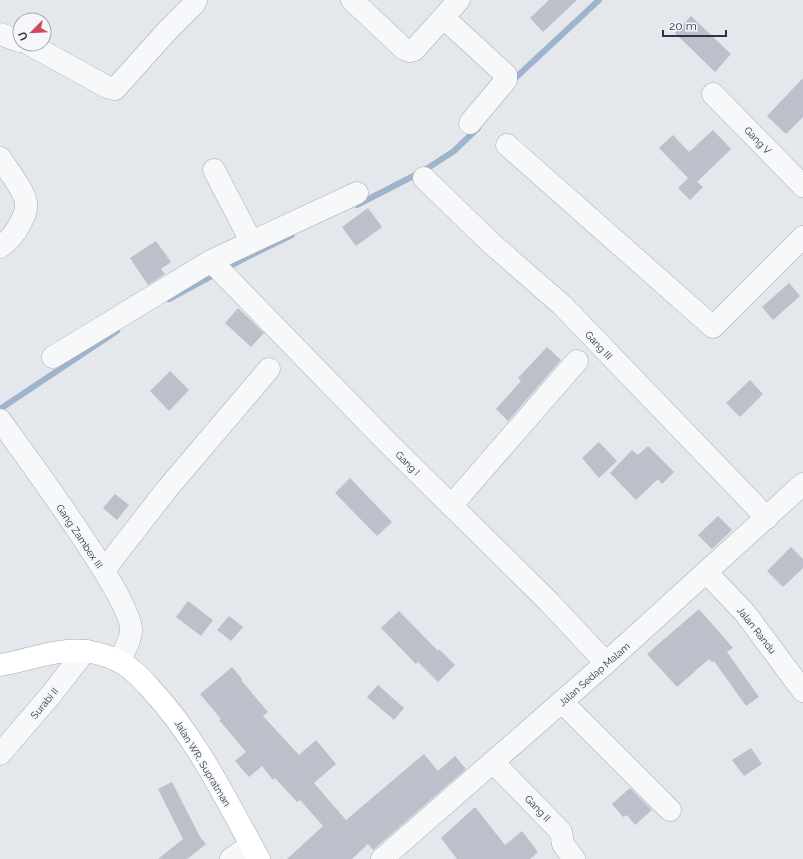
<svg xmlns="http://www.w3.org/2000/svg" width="803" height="859" viewBox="0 0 803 859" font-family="Raleway,sans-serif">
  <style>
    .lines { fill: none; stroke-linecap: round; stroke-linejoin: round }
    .stream { stroke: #9fb4cc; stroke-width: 6 }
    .building { fill: #bbc0ca }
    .minor-casing { stroke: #a9aeb7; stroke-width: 23 }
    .tertiary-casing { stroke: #a9aeb7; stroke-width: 23 }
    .primary-casing { stroke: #a3abb8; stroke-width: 23 }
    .minor { stroke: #f7f8fa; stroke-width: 22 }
    .tertiary { stroke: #f7f8fa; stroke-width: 22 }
    .primary { stroke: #fff; stroke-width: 22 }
    .labels { text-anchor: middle; stroke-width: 3.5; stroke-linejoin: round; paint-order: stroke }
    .street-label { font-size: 10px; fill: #2b3445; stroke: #f4f6f9 }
  </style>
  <rect width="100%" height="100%" fill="#e4e7ec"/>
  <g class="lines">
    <g class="stream">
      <path d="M511,82L599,0"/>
      <path d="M357,205L425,170L454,151L478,128"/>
      <path d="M169,299L245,258L292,235"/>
      <path d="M0,409L117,331"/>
    </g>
  </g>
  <g class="building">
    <path d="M549,0H577L543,32L530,18Z"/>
    <path d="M691,16L731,54L715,72L675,33Z"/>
    <path d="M803,78V117L786,134L767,116Z"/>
    <path d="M713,130L731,149L697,182L703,187L690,200L678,188L688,178L659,148L673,135L689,152Z"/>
    <path d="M368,208L382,227L356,246L342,227Z"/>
    <path d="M156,241L171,262L161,269L165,274L148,285L130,258Z"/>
    <path d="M789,283L800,296L773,320L762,307Z"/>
    <path d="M238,308L264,333L251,347L225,323Z"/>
    <path d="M547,347L561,360L508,421L496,409L521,381L518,378Z"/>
    <path d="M170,371L189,390L169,411L150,391Z"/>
    <path d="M750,380L763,394L740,417L726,403Z"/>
    <path d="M599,442L617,461L599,478L582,458Z"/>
    <path d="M648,446L674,472L662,484L658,479L636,500L610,473L632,450L638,455Z"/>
    <path d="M350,478L392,522L377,536L335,493Z"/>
    <path d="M115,494L129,505L117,520L103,508Z"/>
    <path d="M718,516L732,530L712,549L698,535Z"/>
    <path d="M791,547L803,559V568L783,587L767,571Z"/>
    <path d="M188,601L213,620L201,636L176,617Z"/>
    <path d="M699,609L733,648L727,652L759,697L746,706L714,661L712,662L709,659L677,687L647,654Z"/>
    <path d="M399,611L438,651L439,649L455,665L438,682L418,662L416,664L381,628Z"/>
    <path d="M229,616L243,627L231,641L217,630Z"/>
    <path d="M232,667L242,679L241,680L268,712L263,716L299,755L316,740L336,764L314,783L346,820L424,754L438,771L455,756L466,769L373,850L368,844L352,859H287L323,826L300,800L297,802L275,778L273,780L262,766L249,777L235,761L246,752L219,720L221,719L200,694Z"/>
    <path d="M378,685L404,708L394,720L367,697Z"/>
    <path d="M751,748L762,764L744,776L732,760Z"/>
    <path d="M172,782L200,837L206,844L187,859H158L183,839L158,789Z"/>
    <path d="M630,788L652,810L635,825L627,815L623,817L612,804Z"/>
    <path d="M475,807L505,845L522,831L538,852L530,859H457L441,838Z"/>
  </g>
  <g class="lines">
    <defs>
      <g id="minor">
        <path d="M352,0L404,49L410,51L414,50L459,0"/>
        <path d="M444,18L506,75V80L470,123"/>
        <path d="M0,34L20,41"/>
        <path d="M29,44L107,87L115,89L167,31L194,4L196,0"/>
        <path d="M713,94L803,186"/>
        <path d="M507,145L713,327L803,237"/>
        <path d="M0,158C7,169 25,191 26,203C27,211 23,218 20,224C15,234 9,241 0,247"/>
        <path d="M214,170L251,241"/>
        <path d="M424,178L492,244L562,305L767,518"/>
        <path d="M211,261L387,442L549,602L606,663"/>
        <path d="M53,357L211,261L357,193"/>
        <path d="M0,420C24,454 132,598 131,630C131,640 124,651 119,661"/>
        <path d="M451,506L577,361"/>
        <path d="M104,570L167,489L269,369"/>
        <path d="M707,573L745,613L803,691"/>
        <path d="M562,702L670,810"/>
        <path d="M0,754L50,696L85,651"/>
        <path d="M493,762L561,832L563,844L574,859"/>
        <path d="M231,859L251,845"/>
      </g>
      <path id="tertiary" d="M382,859L606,663L803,484"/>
      <path id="primary" d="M0,665C29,660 57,648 87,651C97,653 109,656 118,661C131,667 141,678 150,688C197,738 226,800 259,859"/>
    </defs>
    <use href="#minor" class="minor-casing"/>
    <use href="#tertiary" class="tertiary-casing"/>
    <use href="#primary" class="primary-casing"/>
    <use href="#minor" class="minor"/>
    <use href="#tertiary" class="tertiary"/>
    <use href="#primary" class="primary"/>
  </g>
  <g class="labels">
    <g class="street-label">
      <text transform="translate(758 140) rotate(46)" y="4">Gang V</text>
      <text transform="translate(599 345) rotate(47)" y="4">Gang III</text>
      <text transform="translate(408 463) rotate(45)" y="4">Gang I</text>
      <text transform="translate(80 536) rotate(56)" y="4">Gang Zambex III</text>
      <text transform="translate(757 630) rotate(52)" y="4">Jalan Randu</text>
      <text transform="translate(594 674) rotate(-41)" y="4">Jalan Sedap Malam</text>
      <text transform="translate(44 703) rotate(-50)" y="4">Surabi II</text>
      <text transform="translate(203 763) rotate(59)" y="4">Jalan WR. Supratman</text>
      <text transform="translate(538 808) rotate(46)" y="4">Gang II</text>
    </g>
  </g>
  <g transform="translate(32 32) rotate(246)"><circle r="19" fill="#f4f6f9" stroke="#a4a8b1"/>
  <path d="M0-3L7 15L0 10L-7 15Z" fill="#d1495b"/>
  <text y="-6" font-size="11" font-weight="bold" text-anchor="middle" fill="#2b3445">U</text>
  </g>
  <path d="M663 30v6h63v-6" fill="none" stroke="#2b3445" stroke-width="2"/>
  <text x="669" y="30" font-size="12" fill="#2b3445" stroke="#f4f6f9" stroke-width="3" paint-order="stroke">20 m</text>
</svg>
